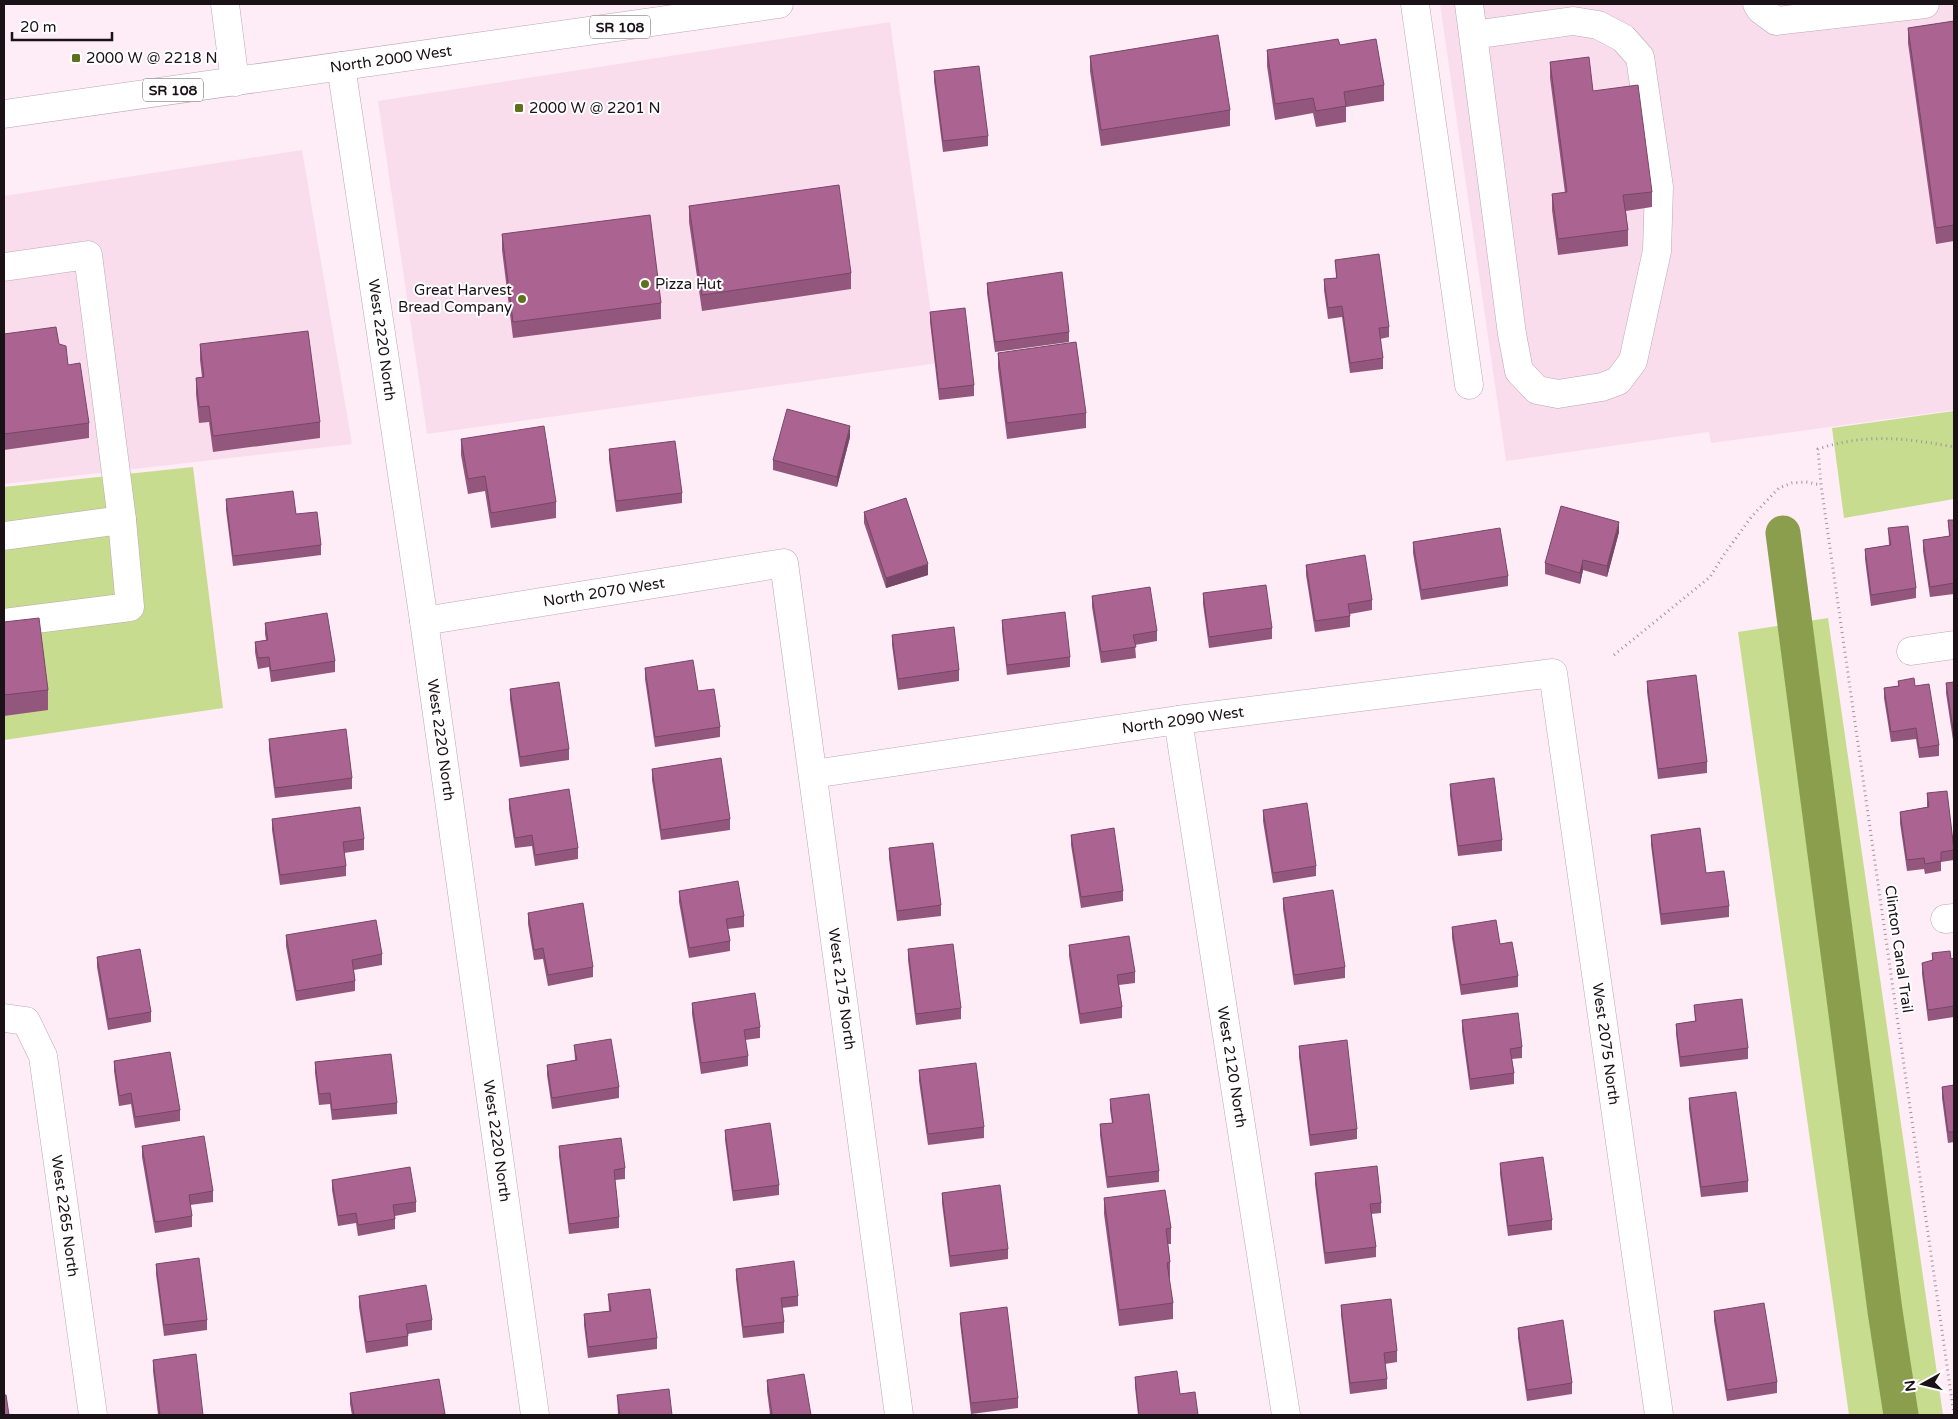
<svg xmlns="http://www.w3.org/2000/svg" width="1958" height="1419" viewBox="0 0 1958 1419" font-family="'Varela Round',sans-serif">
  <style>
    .built { fill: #fadded }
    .green { fill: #c7dc8f }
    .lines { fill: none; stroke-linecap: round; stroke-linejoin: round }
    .canal { stroke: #8a9e4e; stroke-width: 35 }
    .minor-casing { stroke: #bba7b2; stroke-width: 29 }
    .major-casing { stroke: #bba7b2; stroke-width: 29 }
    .path { stroke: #a1939b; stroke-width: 3; stroke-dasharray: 1 4; stroke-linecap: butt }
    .minor { stroke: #fff; stroke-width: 28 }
    .major { stroke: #fff; stroke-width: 28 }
    .wall { fill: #93567d }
    .shaded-wall { fill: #784666 }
    .building { fill: #ab6491; stroke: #784666 }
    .poi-dot { fill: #5f711f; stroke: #fff; stroke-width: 2 }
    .labels { text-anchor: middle; stroke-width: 4; stroke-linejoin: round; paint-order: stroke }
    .shield { fill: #fff; stroke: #5f595d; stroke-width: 1 }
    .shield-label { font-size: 14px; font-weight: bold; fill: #1a1217 }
    .poi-label { font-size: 15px; fill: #1a1217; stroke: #fff; text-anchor: start }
    .street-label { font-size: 15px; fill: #1a1217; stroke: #fff }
  </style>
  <rect width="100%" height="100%" fill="#feecf6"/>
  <g class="built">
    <path d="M1440,4H1954V410L1711,443L1709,432L1506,461Z"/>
    <path d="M890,22L938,363L427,434L378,101Z"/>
    <path d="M302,150L352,444L4,484V196Z"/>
  </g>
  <g class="green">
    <path d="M1954,411V499L1844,518L1832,428Z"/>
    <path d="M193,467L223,708L4,740V487Z"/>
    <path d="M1828,618L1943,1415H1849L1738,632Z"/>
  </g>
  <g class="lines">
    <path class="canal" d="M1783,533L1885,1311L1901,1415"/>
    <defs>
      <g id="minor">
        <path d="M225,4L235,82"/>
        <path d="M1415,4L1469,385"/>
        <path d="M1469,4L1512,334L1519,371L1537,390L1558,394L1602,387L1618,381L1633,361L1657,251L1659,187L1640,57L1623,38L1598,25L1573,21L1473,35"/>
        <path d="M1757,4L1761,10L1776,21L1925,4"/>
        <path d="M341,66L424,621L535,1415"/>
        <path d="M4,267L88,255L122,520L4,536"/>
        <path d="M424,621L784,563L899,1415"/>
        <path d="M4,623L130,607L122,520"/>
        <path d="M1911,651L1954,645"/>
        <path d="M1178,720L1286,1415"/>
        <path d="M813,774L1178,720L1553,673L1659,1415"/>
        <path d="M1945,919L1954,918"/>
        <path d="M4,1018L26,1021L43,1056L93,1415"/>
      </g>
      <path id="major" d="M4,114L779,4"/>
    </defs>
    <use href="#minor" class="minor-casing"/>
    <use href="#major" class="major-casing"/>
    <g class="path">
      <path d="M1614,655L1710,577L1723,556L1752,516L1779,488L1792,483L1806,482L1821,485"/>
      <path d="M1954,1415L1821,485L1818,449C1866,433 1906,438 1954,447"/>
    </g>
    <use href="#minor" class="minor"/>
    <use href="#major" class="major"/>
  </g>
  <g class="wall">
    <path d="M1954,21V241L1936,244L1908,43V28Z"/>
    <path d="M1340,45L1384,85V101L1346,107V122L1316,127L1313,113L1275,120L1267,66V50Z"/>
    <path d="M1090,56L1230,110V126L1101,146L1090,71Z"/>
    <path d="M1550,62L1593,91L1652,192V207L1626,211L1628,230V246L1558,255L1552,210V194L1565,193L1550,78Z"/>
    <path d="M934,71L988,136V146L943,152L934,81Z"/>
    <path d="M689,206L851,273V289L702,311L689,222Z"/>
    <path d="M502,234L661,303V319L513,338L502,250Z"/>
    <path d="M1335,260L1389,327V337L1380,339L1383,358V369L1350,373L1342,317L1328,319L1324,290V279L1336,278Z"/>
    <path d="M987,283L1069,332V342L995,352L987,293Z"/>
    <path d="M930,312L974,385V396L939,400L930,322Z"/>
    <path d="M4,334L59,344L68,365L89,423V438L4,450Z"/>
    <path d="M200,344L320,422V438L213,452L209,422L199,423L196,394V378L202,377L200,360Z"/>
    <path d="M998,353L1086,413V428L1007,439L998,368Z"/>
    <path d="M850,437L837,487L773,470V460Z"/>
    <path d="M461,439L556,502V518L491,528L485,491L468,494L461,455Z"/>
    <path d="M609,449L682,493V503L616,512L609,460Z"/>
    <path d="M226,499L296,514L321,545V555L233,566L226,510Z"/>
    <path d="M864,512L928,575L886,588L864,523Z"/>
    <path d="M1948,520H1954V594L1930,597L1923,551V540L1949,536Z"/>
    <path d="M1888,528L1916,588V598L1871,606L1865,559V549L1889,545Z"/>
    <path d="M1619,532L1607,577L1583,570L1580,584L1545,574V563Z"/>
    <path d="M1413,542L1508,576V586L1421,600L1413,553Z"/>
    <path d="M1306,565L1372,600V610L1350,614V627L1315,632L1306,575Z"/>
    <path d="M1203,593L1272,628V639L1209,648L1203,604Z"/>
    <path d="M1092,596L1157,631V641L1135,645L1136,658L1101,663L1092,607Z"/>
    <path d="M1002,620L1070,657V667L1007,675L1002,630Z"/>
    <path d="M4,622L48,690V710L4,716Z"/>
    <path d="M265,623L335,661V672L271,682L269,667L258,669L255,652V642L266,640L265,634Z"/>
    <path d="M892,635L959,670V681L898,690L892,645Z"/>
    <path d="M645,668L720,727V737L655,747L645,679Z"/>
    <path d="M1647,681L1707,762V773L1658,779L1647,692Z"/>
    <path d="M1898,681L1915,686L1939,745V756L1919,758L1916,739L1891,742L1884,698V688L1898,686Z"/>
    <path d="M1954,682V740H1953L1946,693V683Z"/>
    <path d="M510,689L569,749V760L520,767L510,700Z"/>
    <path d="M269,739L352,778V789L275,798L269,750Z"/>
    <path d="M652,769L730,819V830L661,840L652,780Z"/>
    <path d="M1450,784L1502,840V851L1458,856L1450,795Z"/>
    <path d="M1927,793L1954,845V860L1941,862V871L1925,874L1924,869L1907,871L1900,823V812L1927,807Z"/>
    <path d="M509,799L578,848V859L535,866L532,846L515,848L509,809Z"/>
    <path d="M1263,810L1316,866V876L1273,883L1263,821Z"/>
    <path d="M272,819L364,839V850L344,853L346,866V876L280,885L272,830Z"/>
    <path d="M1071,835L1123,891V901L1081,908L1071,845Z"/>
    <path d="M1651,835L1706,873L1729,906V917L1661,925L1651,845Z"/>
    <path d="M889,848L941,905V916L897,921L889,858Z"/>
    <path d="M679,891L744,916V927L728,929L730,941V951L689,958L679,902Z"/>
    <path d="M1283,898L1345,967V978L1294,985L1283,909Z"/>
    <path d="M528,913L593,967V977L548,986L543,959L534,960L528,924Z"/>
    <path d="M1452,927L1500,944L1518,976V987L1461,995L1452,938Z"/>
    <path d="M286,935L382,954V965L354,970L355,981V991L296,1001L286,946Z"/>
    <path d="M1069,945L1135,972V983L1119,985L1122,1007V1018L1080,1024L1069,956Z"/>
    <path d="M908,949L961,1008V1019L916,1025L908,960Z"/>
    <path d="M1932,953L1951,959L1954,958V1017L1928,1021L1922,974V963L1932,961Z"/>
    <path d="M97,957L151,1012V1022L108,1030L97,967Z"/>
    <path d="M692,1003L760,1027V1038L745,1040L748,1056V1066L701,1074L692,1014Z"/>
    <path d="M1694,1005L1748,1048V1059L1680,1067L1676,1034V1024L1695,1021Z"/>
    <path d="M1462,1020L1522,1047V1058L1512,1059L1514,1073V1084L1470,1090L1462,1031Z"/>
    <path d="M574,1045L619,1087V1098L552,1109L547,1075V1065L575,1060Z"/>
    <path d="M1299,1046L1357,1129V1139L1310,1146L1299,1057Z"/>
    <path d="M114,1061L180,1110V1121L135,1128L131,1104L119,1106L114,1071Z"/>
    <path d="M315,1062L397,1103V1114L332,1120L330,1104L319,1105L315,1073Z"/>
    <path d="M919,1070L984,1127V1138L928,1145L919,1081Z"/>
    <path d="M1954,1085V1142L1948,1143L1942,1098V1087Z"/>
    <path d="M1689,1098L1748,1181V1192L1701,1197L1689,1109Z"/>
    <path d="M1110,1099L1159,1171V1182L1107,1188L1100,1135V1124L1112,1123L1110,1109Z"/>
    <path d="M725,1130L779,1185V1195L733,1201L725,1140Z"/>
    <path d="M142,1146L213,1191V1202L190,1205L192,1216V1227L155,1233L142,1157Z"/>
    <path d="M559,1146L625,1168V1179L615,1180L619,1217V1228L569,1234L559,1156Z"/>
    <path d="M1500,1163L1552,1220V1230L1508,1236L1500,1174Z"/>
    <path d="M1315,1173L1381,1203V1213L1371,1214L1376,1247V1257L1325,1264L1315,1184Z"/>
    <path d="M332,1180L416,1202V1212L395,1216V1229L358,1236L356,1223L338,1226L332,1190Z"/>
    <path d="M942,1193L1008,1249V1259L950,1267L942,1203Z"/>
    <path d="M1104,1198L1171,1228V1244H1168L1170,1262V1278H1169L1173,1303V1319L1119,1326L1104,1214Z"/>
    <path d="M156,1264L207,1320V1330L164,1336L156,1274Z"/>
    <path d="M736,1269L798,1296V1306L782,1308L784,1322V1333L743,1338L736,1279Z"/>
    <path d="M608,1294L657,1338V1349L588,1358L584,1325V1314L609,1311Z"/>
    <path d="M359,1296L432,1320V1330L408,1334V1346L366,1353L359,1307Z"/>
    <path d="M1341,1305L1397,1351V1362L1385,1364L1387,1379V1389L1350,1394L1341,1315Z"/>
    <path d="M1714,1311L1777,1382V1393L1727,1401L1714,1321Z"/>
    <path d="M960,1313L1018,1398V1408L971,1414L960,1323Z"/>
    <path d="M1518,1328L1572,1383V1394L1527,1401L1518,1338Z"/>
    <path d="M153,1360L203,1415H158L153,1371Z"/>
    <path d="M1135,1377L1180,1394L1198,1415H1138L1135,1387Z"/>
    <path d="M439,1379L445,1415H352L350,1404V1393Z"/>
    <path d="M767,1380L811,1415L770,1414L767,1391Z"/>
    <path d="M617,1395L672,1415H618Z"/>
  </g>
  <g class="shaded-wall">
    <path d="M850,426V437L837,487V477Z"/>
    <path d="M1619,522V532L1607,577V566Z"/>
    <path d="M1583,560V570L1580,584V573Z"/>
    <path d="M928,564V575L886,588V578Z"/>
  </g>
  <g class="building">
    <path d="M1954,21V225L1936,228L1908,28Z"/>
    <path d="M1218,35L1230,110L1101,130L1090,56Z"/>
    <path d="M1338,39L1340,45L1376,39L1384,85L1344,92L1346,106L1316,111L1313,98L1275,104L1267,50Z"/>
    <path d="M1589,57L1593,91L1638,85L1652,192L1623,195L1628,230L1558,239L1552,194L1567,192L1550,62Z"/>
    <path d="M979,66L988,136L943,141L934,71Z"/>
    <path d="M839,185L851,273L702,295L689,206Z"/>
    <path d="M650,215L661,303L513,322L502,234Z"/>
    <path d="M1379,254L1389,327L1379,328L1383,358L1350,363L1342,306L1328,308L1324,279L1337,278L1335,260Z"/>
    <path d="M1062,272L1069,332L995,342L987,283Z"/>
    <path d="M965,308L974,385L939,389L930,312Z"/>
    <path d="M56,327L59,344L66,346L68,365L80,363L89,423L4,434V334Z"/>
    <path d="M308,331L320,422L213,436L209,406L199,407L196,378L204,377L200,344Z"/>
    <path d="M1076,342L1086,413L1007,423L998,353Z"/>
    <path d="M787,409L850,426L837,477L773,460Z"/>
    <path d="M544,426L556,502L491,513L485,476L468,479L461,439Z"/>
    <path d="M675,441L682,493L616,501L609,449Z"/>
    <path d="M293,491L296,514L317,512L321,545L233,556L226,499Z"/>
    <path d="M906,498L928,564L886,578L864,512Z"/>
    <path d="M1561,506L1619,522L1607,566L1583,560L1580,573L1545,563Z"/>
    <path d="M1948,520H1954V583L1930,587L1923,540L1950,536Z"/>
    <path d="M1908,526L1916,588L1871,595L1865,549L1891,545L1888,528Z"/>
    <path d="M1500,528L1508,576L1421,590L1413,542Z"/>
    <path d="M1365,555L1372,600L1348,604L1350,616L1315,621L1306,565Z"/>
    <path d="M1266,585L1272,628L1209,637L1203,593Z"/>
    <path d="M1150,587L1157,631L1133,635L1136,647L1101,652L1092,596Z"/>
    <path d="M1065,612L1070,657L1007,665L1002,620Z"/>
    <path d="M327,613L335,661L271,671L269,657L258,658L255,642L268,640L265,623Z"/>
    <path d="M39,618L48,690L4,695V622Z"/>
    <path d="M954,627L959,670L898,679L892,635Z"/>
    <path d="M693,660L698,691L714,689L720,727L655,737L645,668Z"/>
    <path d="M1696,675L1707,762L1658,769L1647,681Z"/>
    <path d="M1914,678L1915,686L1929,684L1939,745L1919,748L1916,728L1891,732L1884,688L1899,686L1898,681Z"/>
    <path d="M559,682L569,749L520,757L510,689Z"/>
    <path d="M1954,682V729H1953L1946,683Z"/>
    <path d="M346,729L352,778L275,788L269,739Z"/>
    <path d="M721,758L730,819L661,830L652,769Z"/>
    <path d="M1494,778L1502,840L1458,846L1450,784Z"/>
    <path d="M569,789L578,848L535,855L532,835L515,838L509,799Z"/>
    <path d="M1947,791L1954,850L1941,852V861L1925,864L1924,858L1907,860L1900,812L1929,807L1927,793Z"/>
    <path d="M1307,803L1316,866L1273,873L1263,810Z"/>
    <path d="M360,807L364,839L343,842L346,866L280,875L272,819Z"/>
    <path d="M1114,828L1123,891L1081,897L1071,835Z"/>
    <path d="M1700,828L1706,873L1724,871L1729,906L1661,914L1651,835Z"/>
    <path d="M933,843L941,905L897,911L889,848Z"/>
    <path d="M738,881L744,916L726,919L730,941L689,948L679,891Z"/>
    <path d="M1333,890L1345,967L1294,975L1283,898Z"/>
    <path d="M583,903L593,967L548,975L543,948L534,950L528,913Z"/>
    <path d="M376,920L382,954L352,960L355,981L296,991L286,935Z"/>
    <path d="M1496,920L1500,944L1512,942L1518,976L1461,985L1452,927Z"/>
    <path d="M1129,936L1135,972L1117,975L1122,1007L1080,1014L1069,945Z"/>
    <path d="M953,944L961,1008L916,1014L908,949Z"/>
    <path d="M140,949L151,1012L108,1019L97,957Z"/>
    <path d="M1950,951L1951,959L1954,958V1006L1928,1010L1922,963L1933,960L1932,953Z"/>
    <path d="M755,993L760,1027L744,1030L748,1056L701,1063L692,1003Z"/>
    <path d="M1742,999L1748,1048L1680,1057L1676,1024L1696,1021L1694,1005Z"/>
    <path d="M1518,1013L1522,1047L1510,1049L1514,1073L1470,1079L1462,1020Z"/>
    <path d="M611,1039L619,1087L552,1098L547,1065L577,1060L574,1045Z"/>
    <path d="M1347,1040L1357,1129L1310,1135L1299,1046Z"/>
    <path d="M170,1052L180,1110L135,1117L131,1093L119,1096L114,1061Z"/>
    <path d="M391,1054L397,1103L332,1110L330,1093L319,1094L315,1062Z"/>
    <path d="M976,1063L984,1127L928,1134L919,1070Z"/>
    <path d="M1954,1085V1132H1948L1942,1087Z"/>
    <path d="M1736,1092L1748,1181L1701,1187L1689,1098Z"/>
    <path d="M1149,1094L1159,1171L1107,1177L1100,1124L1113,1123L1110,1099Z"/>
    <path d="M770,1123L779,1185L733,1191L725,1130Z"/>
    <path d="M204,1136L213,1191L189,1195L192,1216L155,1222L142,1146Z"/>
    <path d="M621,1138L625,1168L614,1170L619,1217L569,1224L559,1146Z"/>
    <path d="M1543,1157L1552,1220L1508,1226L1500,1163Z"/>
    <path d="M1377,1166L1381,1203L1370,1204L1376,1247L1325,1253L1315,1173Z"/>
    <path d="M410,1167L416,1202L393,1205L395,1219L358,1225L356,1213L338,1216L332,1180Z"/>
    <path d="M1000,1185L1008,1249L950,1256L942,1193Z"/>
    <path d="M1165,1190L1171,1228L1166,1229L1170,1262L1167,1263L1173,1303L1119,1310L1104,1198Z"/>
    <path d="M199,1258L207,1320L164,1325L156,1264Z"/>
    <path d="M794,1261L798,1296L781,1298L784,1322L743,1327L736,1269Z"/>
    <path d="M426,1285L432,1320L406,1324L408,1336L366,1342L359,1296Z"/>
    <path d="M650,1289L657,1338L588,1347L584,1314L611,1311L608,1294Z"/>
    <path d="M1391,1299L1397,1351L1384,1353L1387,1379L1350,1383L1341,1305Z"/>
    <path d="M1764,1303L1777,1382L1727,1390L1714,1311Z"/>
    <path d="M1007,1307L1018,1398L971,1403L960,1313Z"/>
    <path d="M1563,1320L1572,1383L1527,1390L1518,1328Z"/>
    <path d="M196,1354L203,1415H160L153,1360Z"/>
    <path d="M1177,1371L1180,1394L1195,1392L1198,1415H1139L1135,1377Z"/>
    <path d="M804,1374L811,1415H765L772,1414L767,1380Z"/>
    <path d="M439,1379L445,1414L436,1415H354L350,1393Z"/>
    <path d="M669,1389L672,1415H620L617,1395Z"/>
    <path d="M4,1395H6L9,1415H4Z"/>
  </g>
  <g class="poi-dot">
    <rect x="71" y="53" width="10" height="10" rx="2.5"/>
    <rect x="514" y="103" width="10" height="10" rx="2.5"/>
    <circle cx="645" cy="284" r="5"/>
    <circle cx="522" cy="299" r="5"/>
  </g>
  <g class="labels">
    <g class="shield">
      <rect x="590" y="15.5" width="60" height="23" rx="4"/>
      <rect x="143" y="78.5" width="60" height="23" rx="4"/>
    </g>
    <g class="shield-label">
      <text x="620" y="32">SR 108</text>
      <text x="173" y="95">SR 108</text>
    </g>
    <g class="poi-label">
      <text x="86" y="63">2000 W @ 2218 N</text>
      <text x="529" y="113">2000 W @ 2201 N</text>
      <text x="655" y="289">Pizza Hut</text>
      <text x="512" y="295" text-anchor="end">Great Harvest<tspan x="512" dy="17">Bread Company</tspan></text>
    </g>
    <g class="street-label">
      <text transform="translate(391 59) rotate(-8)" y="5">North 2000 West</text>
      <text transform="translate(382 340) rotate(82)" y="5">West 2220 North</text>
      <text transform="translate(604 592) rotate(-9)" y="5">North 2070 West</text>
      <text transform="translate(1183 720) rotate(-8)" y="5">North 2090 West</text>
      <text transform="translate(441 740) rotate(82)" y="5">West 2220 North</text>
      <text transform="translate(1899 949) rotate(82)" y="5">Clinton Canal Trail</text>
      <text transform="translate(842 989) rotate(82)" y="5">West 2175 North</text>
      <text transform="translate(1606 1044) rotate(82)" y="5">West 2075 North</text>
      <text transform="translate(1232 1067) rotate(81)" y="5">West 2120 North</text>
      <text transform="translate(497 1141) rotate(82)" y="5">West 2220 North</text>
      <text transform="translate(65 1216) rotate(82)" y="5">West 2265 North</text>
    </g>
  </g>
  <rect width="1958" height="1419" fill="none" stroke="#1a1217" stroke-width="10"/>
  <g transform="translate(1923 1384) rotate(262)" stroke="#ffffff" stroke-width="4" paint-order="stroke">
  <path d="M0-4L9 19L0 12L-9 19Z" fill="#1a1217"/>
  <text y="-8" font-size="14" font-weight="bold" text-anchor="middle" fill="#1a1217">N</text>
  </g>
  <path d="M12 32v8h100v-8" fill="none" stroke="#1a1217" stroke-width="2.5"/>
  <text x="20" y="32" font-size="15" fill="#1a1217" stroke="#ffffff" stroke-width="4" paint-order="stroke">20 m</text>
</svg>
